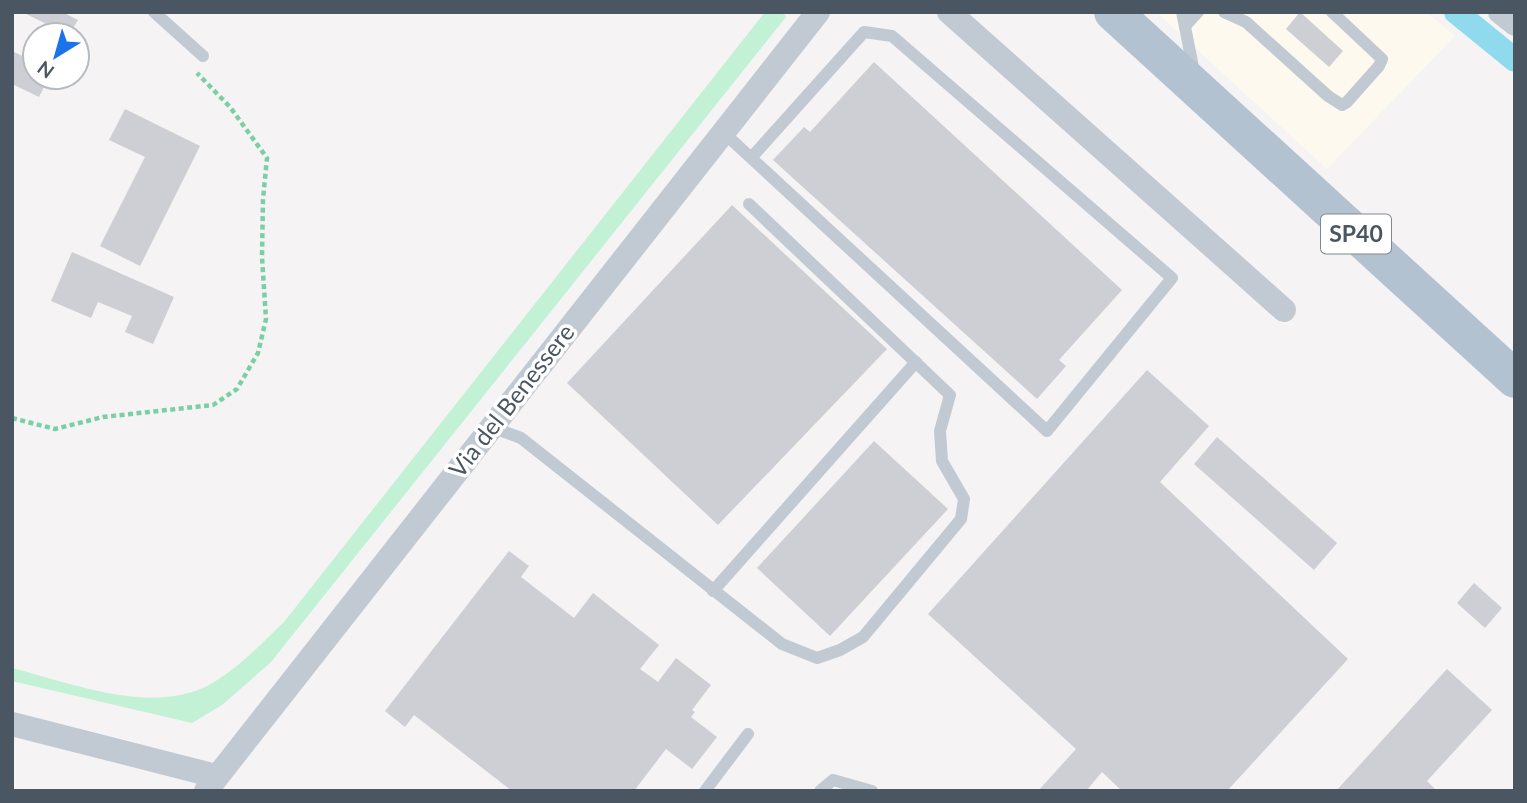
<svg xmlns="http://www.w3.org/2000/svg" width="1527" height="803" viewBox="0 0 1527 803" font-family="Lato,sans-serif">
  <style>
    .commercial { fill: #fdf9ef }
    .green { fill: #c3f1d5 }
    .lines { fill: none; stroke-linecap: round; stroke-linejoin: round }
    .canal { stroke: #90daee; stroke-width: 24 }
    .building { fill: #cdcfd5 }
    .path { stroke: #7ad0a6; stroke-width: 4.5; stroke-dasharray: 5 3.5; stroke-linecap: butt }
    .lane { stroke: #c1cad2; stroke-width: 12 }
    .street { stroke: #c1cad2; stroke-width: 24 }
    .primary { stroke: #b3c2d1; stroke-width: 38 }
    .labels { text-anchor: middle; stroke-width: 7; stroke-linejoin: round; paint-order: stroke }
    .shield { fill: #fff; stroke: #808990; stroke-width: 2 }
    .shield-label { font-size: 23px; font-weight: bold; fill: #4a5661 }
    .street-label { font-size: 24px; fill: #4a5661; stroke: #fff }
  </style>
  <rect width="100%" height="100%" fill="#f5f3f3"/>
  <path class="commercial" d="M1156,12H1426L1455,36L1327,169Z"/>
  <path class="green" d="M765,12H783L786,17L271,662L222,705L192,723L12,681V668C71,683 147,714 205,687C235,672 260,645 284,622Z"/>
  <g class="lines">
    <path class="canal" d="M1456,12L1515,60"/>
  </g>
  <g class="building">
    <path d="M22,12H62L78,20L69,35Z"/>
    <path d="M1300,12L1343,51L1329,67L1286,29Z"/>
    <path d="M12,51L35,62V77H49L39,97L12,84Z"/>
    <path d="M874,62L1122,290L1059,360L1066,366L1037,399L773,160L804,127L810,132Z"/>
    <path d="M125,109L200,146L140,266L100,246L145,157L109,140Z"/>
    <path d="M732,205L887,349L718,525L567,383Z"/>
    <path d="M72,252L174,297L153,344L125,332L132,316L98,302L91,318L51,301Z"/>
    <path d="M1147,370L1209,426L1160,482L1348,659L1227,791H1122L1102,772L1086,791H1038L1076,749L928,614Z"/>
    <path d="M1217,437L1337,543L1314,570L1194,464Z"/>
    <path d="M874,441L948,509L830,636L757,568Z"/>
    <path d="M509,551L529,566L521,577L574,618L593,593L659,645L640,669L658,682L676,658L711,685L692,710L695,712L691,717L717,737L692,769L666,749L634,791H512L414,715L405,727L385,711Z"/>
    <path d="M1474,583L1502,608L1485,628L1457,603Z"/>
    <path d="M1447,669L1492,710L1427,781L1437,791H1336Z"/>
  </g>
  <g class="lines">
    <path class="path" d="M12,418L55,429L103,417L213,405L237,389L258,353L266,319L262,257L263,199L267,158L230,107L197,73"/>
    <g class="lane">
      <path d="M154,12L203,56"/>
      <path d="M1182,12L1194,72"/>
      <path d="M1224,12L1246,22L1328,96L1342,105L1347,102L1379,66L1382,59L1332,12"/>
      <path d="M1185,26L1198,12"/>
      <path d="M723,132L1047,431L1172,278L892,36L864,32L752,157"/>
      <path d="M491,427L521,438L782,644L817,658L840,650L863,637L961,519L964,499L942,461L940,431L950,395L749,204"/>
      <path d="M713,591L916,362"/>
      <path d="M705,791L748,734"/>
      <path d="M820,791L833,780L872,791"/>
    </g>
    <g class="street">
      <path d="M949,12L1284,310"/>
      <path d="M1500,12L1515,24"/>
      <path d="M12,724L216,776"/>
      <path d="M206,791L818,12"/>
    </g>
    <path class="primary" d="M1113,12L1515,379"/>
  </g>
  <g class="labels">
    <rect class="shield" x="1321" y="214.5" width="70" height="39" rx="5"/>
    <g class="shield-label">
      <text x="1356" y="242">SP40</text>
    </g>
    <g class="street-label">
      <text transform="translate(512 401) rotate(-52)" y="8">Via del Benessere</text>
    </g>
  </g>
  <rect width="1527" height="803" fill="none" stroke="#4a5661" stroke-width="28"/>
  <g transform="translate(56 56) rotate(217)"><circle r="33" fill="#ffffff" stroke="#b7bbc0" stroke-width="2"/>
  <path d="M0-5L12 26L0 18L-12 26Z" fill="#1a73e8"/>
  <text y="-10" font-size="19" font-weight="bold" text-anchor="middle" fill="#4a5661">N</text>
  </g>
</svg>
